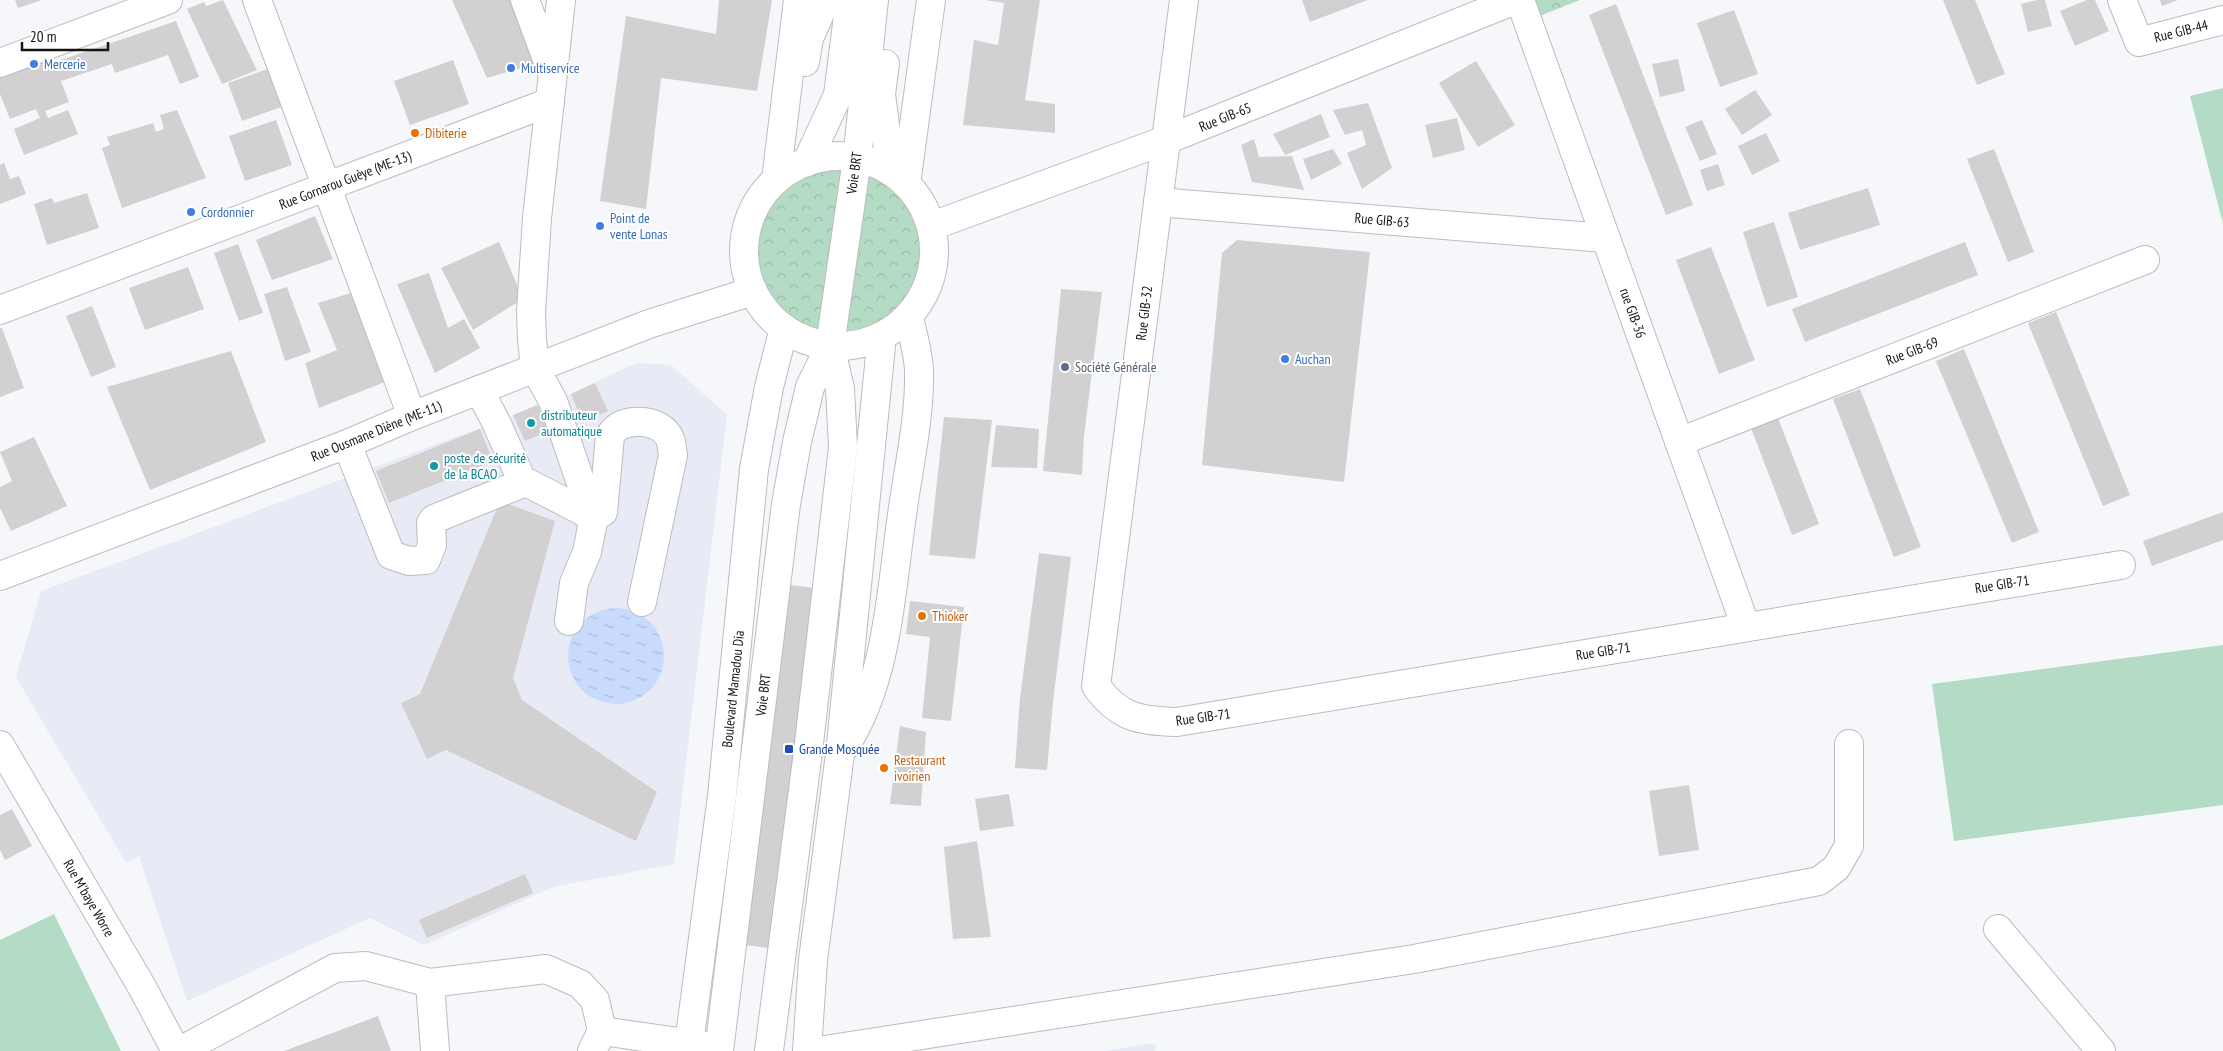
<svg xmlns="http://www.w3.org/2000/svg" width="2223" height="1051" viewBox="0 0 2223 1051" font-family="'PT Sans Narrow',sans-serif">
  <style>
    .built { fill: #e8ebf6 }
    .grass { fill: #b4dbc4 }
    .park { fill: url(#park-crowns) }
    .water { fill: url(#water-ripples) }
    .building { fill: #d3d0d1 }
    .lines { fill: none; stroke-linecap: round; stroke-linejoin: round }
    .minor-casing { stroke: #bbbcbf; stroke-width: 30 }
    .minor { stroke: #fff; stroke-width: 28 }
    .shop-dot { fill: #3f7fe0; stroke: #fff; stroke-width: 2 }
    .food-dot { fill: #e8710a; stroke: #fff; stroke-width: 2 }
    .service-dot { fill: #5c6f8a; stroke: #fff; stroke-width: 2 }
    .culture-dot { fill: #0f9aa8; stroke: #fff; stroke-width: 2 }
    .transit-dot { fill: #1a4fb4; stroke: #fff; stroke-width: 2 }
    .labels { text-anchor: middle; stroke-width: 4; stroke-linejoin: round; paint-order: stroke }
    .street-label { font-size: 14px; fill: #141415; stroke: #fff }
    .shop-label { font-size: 14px; fill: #366cbe; stroke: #fff; text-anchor: start }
    .food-label { font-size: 14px; fill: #c56008; stroke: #fff; text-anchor: start }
    .service-label { font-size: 14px; fill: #4e5e75; stroke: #fff; text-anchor: start }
    .culture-label { font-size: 14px; fill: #0d838f; stroke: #fff; text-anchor: start }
    .transit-label { font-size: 14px; fill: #164399; stroke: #fff; text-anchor: start }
  </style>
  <defs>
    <pattern id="park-crowns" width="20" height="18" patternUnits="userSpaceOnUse" patternTransform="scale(1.25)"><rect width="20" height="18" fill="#b4dbc4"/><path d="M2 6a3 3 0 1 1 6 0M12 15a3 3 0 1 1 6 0" fill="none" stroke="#9abba8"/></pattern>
    <pattern id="water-ripples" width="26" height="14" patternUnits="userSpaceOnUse" patternTransform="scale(1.25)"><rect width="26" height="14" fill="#c8dbfd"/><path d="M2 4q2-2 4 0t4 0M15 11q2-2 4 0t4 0" fill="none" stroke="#abbbd8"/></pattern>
  </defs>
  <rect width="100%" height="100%" fill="#f6f7fa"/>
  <g class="built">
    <path d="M636,363L671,365L727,415L674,864L553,887L424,945L370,918L187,1001L139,856L126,863L16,677L41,591L566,396Z"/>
    <path d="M1156,1043L1155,1051H1105Z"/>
  </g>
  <g class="grass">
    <path d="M2223,88V224L2190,96Z"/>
    <path d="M2223,645V805L1954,841L1932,684Z"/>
    <path d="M54,914L121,1051H0V940Z"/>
  </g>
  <g class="park">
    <path d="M1524,0H1580L1532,19Z"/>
    <circle cx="839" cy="248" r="85"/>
  </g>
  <circle class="water" cx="616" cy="656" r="48"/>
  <g class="building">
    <path d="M15,0H42L18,8Z"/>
    <path d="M223,0L257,70L222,84L187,9L204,2L206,6Z"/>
    <path d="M452,0H513L539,63L487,78Z"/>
    <path d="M719,0H772L757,91L661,78L646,209L600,201L626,16L716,34Z"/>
    <path d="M985,0H1040L1025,100L1055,104V133L963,125L974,40L998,45L1004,3Z"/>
    <path d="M1302,0H1368L1310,22Z"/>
    <path d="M1943,0H1975L2005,74L1977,85Z"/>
    <path d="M2037,0H2045L2052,26L2028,32L2021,4Z"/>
    <path d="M2087,0H2095L2109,31L2075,46L2060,11Z"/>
    <path d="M2160,0H2178L2162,6Z"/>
    <path d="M1616,4L1693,205L1666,215L1589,15Z"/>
    <path d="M1734,10L1758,74L1720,87L1697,23Z"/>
    <path d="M176,21L199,77L180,84L168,55L115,73L112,64L61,81L69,102L45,111L48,118L68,110L78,134L24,155L14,129L40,118L36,109L10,119L0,94V71L50,52L58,74L55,62Z"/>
    <path d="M1678,59L1685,91L1660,97L1652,64Z"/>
    <path d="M453,60L469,104L410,125L394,81Z"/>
    <path d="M1476,61L1515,125L1478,147L1439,83Z"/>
    <path d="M276,66L290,104L242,121L228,83Z"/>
    <path d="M1755,90L1772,115L1742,135L1725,109Z"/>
    <path d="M1368,103L1392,168L1362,189L1347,153L1366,145L1362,130L1345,135L1333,110Z"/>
    <path d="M177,110L206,178L122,208L102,148L110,145L107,137L153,123L156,132L164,129L160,115Z"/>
    <path d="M1321,114L1330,137L1285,155L1273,134Z"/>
    <path d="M1457,118L1465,150L1433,158L1425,125Z"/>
    <path d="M276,120L292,165L245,181L229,136Z"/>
    <path d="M1702,120L1717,154L1700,161L1685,127Z"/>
    <path d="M1766,133L1780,161L1752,175L1738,146Z"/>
    <path d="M1254,139L1259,157L1292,156L1304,190L1252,182L1241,145Z"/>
    <path d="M1333,149L1342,164L1311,180L1303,159Z"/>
    <path d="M1994,149L2034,252L2008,262L1967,159Z"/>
    <path d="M4,163L10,179L19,176L26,194L0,204V165Z"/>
    <path d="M1718,164L1725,185L1707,191L1700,170Z"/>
    <path d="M1868,188L1880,225L1800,250L1788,213Z"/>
    <path d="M87,193L99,228L47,245L34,204L52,198L54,203Z"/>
    <path d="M315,216L333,259L272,280L256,240Z"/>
    <path d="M1774,222L1798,297L1767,307L1743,232Z"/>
    <path d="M1237,240L1370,252L1344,482L1202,465L1222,253Z"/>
    <path d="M499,242L523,299L473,330L441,268Z"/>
    <path d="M1965,242L1978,275L1805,342L1792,309Z"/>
    <path d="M238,244L263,313L239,321L214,253Z"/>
    <path d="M1711,247L1755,360L1719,374L1676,260Z"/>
    <path d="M188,267L204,309L145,330L129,288Z"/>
    <path d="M429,273L448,328L464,319L480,348L435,373L397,284Z"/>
    <path d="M287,287L311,352L285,361L264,294Z"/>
    <path d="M1061,289L1102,292L1084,436L1082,475L1043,471Z"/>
    <path d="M354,292L390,380L319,408L305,363L337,350L318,303Z"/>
    <path d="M92,306L116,367L91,377L66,316Z"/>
    <path d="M2056,312L2130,495L2103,506L2028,323Z"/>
    <path d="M0,328H2L24,388L0,397Z"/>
    <path d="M1964,349L2039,532L2012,543L1936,361Z"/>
    <path d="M231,351L266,442L150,490L107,387Z"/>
    <path d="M595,383L608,411L583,422L571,394Z"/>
    <path d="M1860,389L1921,547L1894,557L1833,399Z"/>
    <path d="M537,405L549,431L525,441L513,415Z"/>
    <path d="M944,417L992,420L975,559L929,555Z"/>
    <path d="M1778,418L1819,524L1792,535L1751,428Z"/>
    <path d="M996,425L1039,429L1037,468L991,467Z"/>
    <path d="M480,429L493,461L389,503L376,471Z"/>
    <path d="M34,437L67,506L11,531L0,508V487L12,481L0,452Z"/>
    <path d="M500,501L555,521L513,678L522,700L657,792L636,841L446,750L427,759L401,703L420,694Z"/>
    <path d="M2223,512V540L2152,566L2143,541Z"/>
    <path d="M1039,553L1071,557L1053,702L1047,770L1015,768L1020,698Z"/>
    <path d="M791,585L822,589L776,949L745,945Z"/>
    <path d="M910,601L964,607L951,721L922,718L930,637L906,634Z"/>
    <path d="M900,726L926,732L921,806L890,804Z"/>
    <path d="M1689,785L1699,850L1659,856L1649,791Z"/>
    <path d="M1009,794L1014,826L980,831L975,799Z"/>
    <path d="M12,809L32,846L5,860L0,850V815Z"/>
    <path d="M977,841L991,937L953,939L944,847Z"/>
    <path d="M525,874L533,893L427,938L419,920Z"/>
    <path d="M378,1016L391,1051H284Z"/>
  </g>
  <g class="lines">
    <defs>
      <g id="minor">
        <path d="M257,0L412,416"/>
        <path d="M525,0L551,70"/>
        <path d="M561,0L537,218L531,312L532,339L535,368L553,401L588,504L584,512"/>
        <path d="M1184,0L1096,686C1119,718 1140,721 1177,722L2121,565"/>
        <path d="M1520,0L1746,627"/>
        <path d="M2122,0L2139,42L2223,20"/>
        <path d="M805,62L809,38L826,0"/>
        <path d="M0,63L168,0"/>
        <path d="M885,64L881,94L891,172"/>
        <circle cx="839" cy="251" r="95"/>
        <path d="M807,162L838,95L850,0"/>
        <path d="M776,180L798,0"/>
        <path d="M906,184L931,0"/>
        <path d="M1158,202L1605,238"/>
        <path d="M932,226L1166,140L1515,0"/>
        <path d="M0,310L550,102"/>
        <path d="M479,390L496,422L523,483"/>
        <path d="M1679,442L2145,260"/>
        <path d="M347,444L391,555L409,561L426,560L432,545L431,523L434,519L523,483H528L594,517L587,552L574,583L569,621"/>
        <path d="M594,517L603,512L610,436C620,415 662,418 670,439C672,444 672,450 673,455L642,602"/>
        <path d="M0,576L347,444L412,416L649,324L753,291"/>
        <path d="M0,745L142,987L176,1051"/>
        <path d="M845,746C889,678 891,587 903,508C909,465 920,416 919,372C919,354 912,334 909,316"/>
        <path d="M1998,929L2101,1051"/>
        <path d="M602,1031L707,1046"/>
        <path d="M180,1051L335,968L366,966L430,983"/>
        <path d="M435,1051L430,983L546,969L580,984L595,1000L602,1031L592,1051"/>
        <path d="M688,1051L722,796L754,469L769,387L784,328"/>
        <path d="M719,1051L786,504L797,442L810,387L830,346L857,159L874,0"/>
        <path d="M769,1051L808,752L843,447L840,389L830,346"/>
        <path d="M807,1051L813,960L840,754L882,336"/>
        <path d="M818,1051L1414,959L1819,881L1836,868L1849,846V744"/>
      </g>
    </defs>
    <use href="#minor" class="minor-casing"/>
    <use href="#minor" class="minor"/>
  </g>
  <g class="shop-dot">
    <circle cx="34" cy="64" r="5"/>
    <circle cx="511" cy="68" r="5"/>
    <circle cx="191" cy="212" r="5"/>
    <circle cx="600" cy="226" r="5"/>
    <circle cx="1285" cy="359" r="5"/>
  </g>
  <g class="food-dot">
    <circle cx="415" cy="133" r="5"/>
    <circle cx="922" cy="616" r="5"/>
    <circle cx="884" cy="768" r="5"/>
  </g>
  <circle class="service-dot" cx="1065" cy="367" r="5"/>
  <g class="culture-dot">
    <circle cx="531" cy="423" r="5"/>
    <circle cx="434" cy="466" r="5"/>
  </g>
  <rect class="transit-dot" x="784" y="744" width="10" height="10" rx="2.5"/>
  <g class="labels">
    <g class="street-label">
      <text transform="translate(2181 31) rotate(-14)" y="5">Rue GIB-44</text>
      <text transform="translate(1225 117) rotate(-22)" y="5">Rue GIB-65</text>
      <text transform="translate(854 173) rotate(-82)" y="5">Voie BRT</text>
      <text transform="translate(345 180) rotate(-21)" y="5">Rue Gornarou Guèye (ME-13)</text>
      <text transform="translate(1382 220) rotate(5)" y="5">Rue GIB-63</text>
      <text transform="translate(1144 313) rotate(-83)" y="5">Rue GIB-32</text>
      <text transform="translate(1633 313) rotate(70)" y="5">rue GIB-36</text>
      <text transform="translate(1912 351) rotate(-21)" y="5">Rue GIB-69</text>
      <text transform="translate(376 431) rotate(-22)" y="5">Rue Ousmane Diène (ME-11)</text>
      <text transform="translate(2002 584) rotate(-9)" y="5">Rue GIB-71</text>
      <text transform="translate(1603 651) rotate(-9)" y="5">Rue GIB-71</text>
      <text transform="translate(733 689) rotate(-84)" y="5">Boulevard Mamadou Dia</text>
      <text transform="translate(763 695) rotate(-83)" y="5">Voie BRT</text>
      <text transform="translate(1203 717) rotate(-8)" y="5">Rue GIB-71</text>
      <text transform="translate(89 898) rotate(60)" y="5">Rue M'baye Worre</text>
    </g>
    <g class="shop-label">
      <text x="44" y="69">Mercerie</text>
      <text x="521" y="73">Multiservice</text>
      <text x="201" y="217">Cordonnier</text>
      <text x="610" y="223">Point de<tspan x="610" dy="16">vente Lonas</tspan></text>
      <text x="1295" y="364">Auchan</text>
    </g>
    <g class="food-label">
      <text x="425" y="138">Dibiterie</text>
      <text x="932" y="621">Thioker</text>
      <text x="894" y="765">Restaurant<tspan x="894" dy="16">ivoirien</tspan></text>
    </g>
    <g class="service-label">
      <text x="1075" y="372">Société Générale</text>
    </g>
    <g class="culture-label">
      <text x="541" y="420">distributeur<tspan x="541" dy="16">automatique</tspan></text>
      <text x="444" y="463">poste de sécurité<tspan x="444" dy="16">de la BCAO</tspan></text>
    </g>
    <g class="transit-label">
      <text x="799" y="754">Grande Mosquée</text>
    </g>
  </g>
  <path d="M22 42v8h86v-8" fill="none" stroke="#141415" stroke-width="2.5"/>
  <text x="30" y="42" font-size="15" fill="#141415" stroke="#ffffff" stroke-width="4" paint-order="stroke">20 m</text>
</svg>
